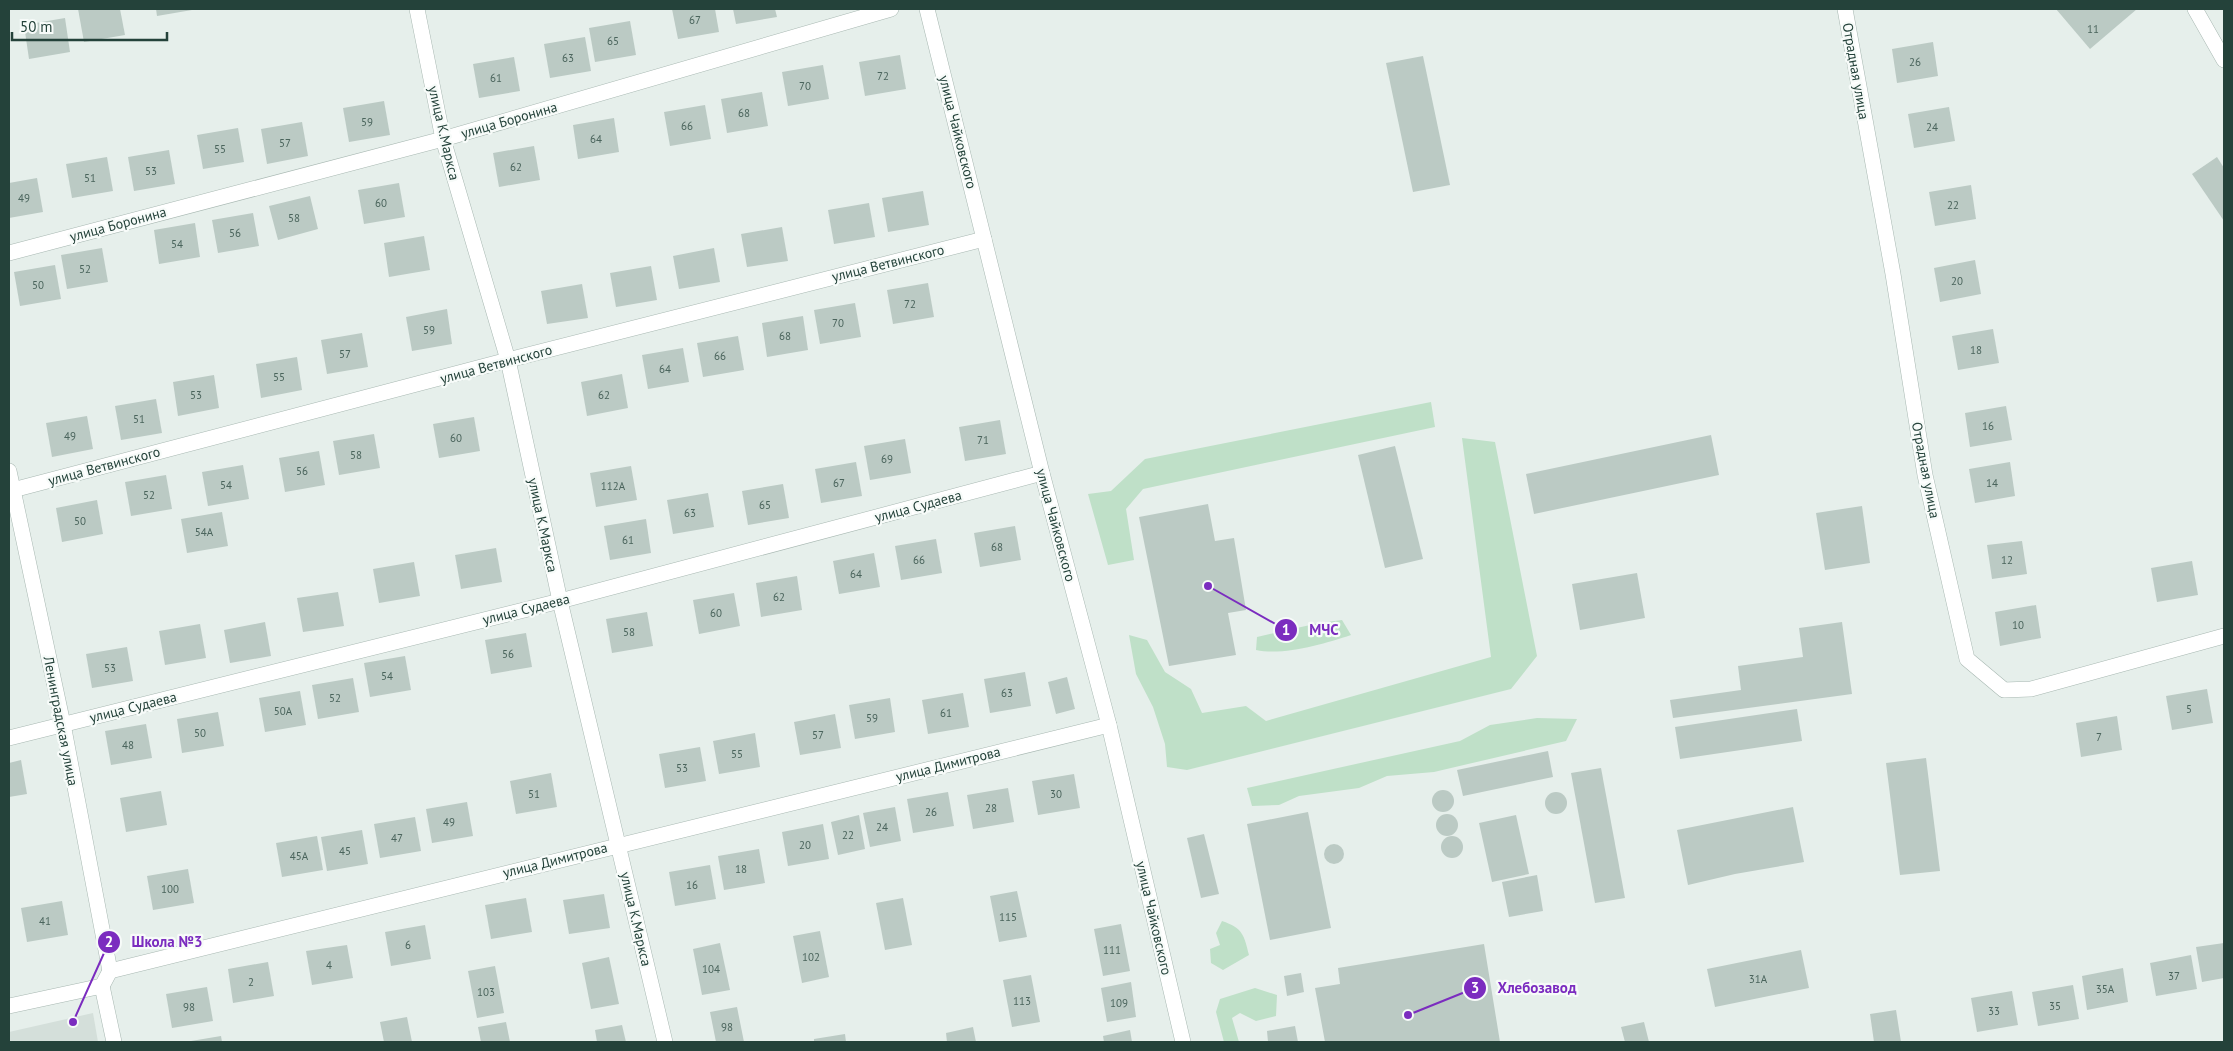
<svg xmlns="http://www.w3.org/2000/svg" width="2233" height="1051" viewBox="0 0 2233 1051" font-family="'PT Sans',sans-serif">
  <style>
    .built { fill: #d4dfda }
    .green { fill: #bfe0c8 }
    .building { fill: #bbcac4 }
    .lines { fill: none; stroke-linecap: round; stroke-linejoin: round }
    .minor-casing { stroke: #a8b8b2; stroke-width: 16 }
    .tertiary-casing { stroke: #a8b8b2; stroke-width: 16 }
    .minor { stroke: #fff; stroke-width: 15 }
    .tertiary { stroke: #fff; stroke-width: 15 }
    .labels { text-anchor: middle; stroke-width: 4.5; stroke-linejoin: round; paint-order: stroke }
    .number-label { font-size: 11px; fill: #4a645c }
    .street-label { font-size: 14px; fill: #24423a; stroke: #f7fbf9 }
    .leader { fill: none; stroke: #7b2cbf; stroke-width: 2 }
    .callout-dot { fill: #7b2cbf; stroke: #f7fbf9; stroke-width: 2 }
    .mark-label { font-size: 15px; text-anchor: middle; font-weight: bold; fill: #fff }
    .callout-label { font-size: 15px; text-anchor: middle; font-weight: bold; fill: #7b2cbf; stroke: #f7fbf9; stroke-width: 4.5; stroke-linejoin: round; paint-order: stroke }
  </style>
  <rect width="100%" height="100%" fill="#e6efeb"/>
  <path class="built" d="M93,1013L98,1042H9V1032Z"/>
  <g class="green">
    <path d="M1431,402L1435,427L1143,489L1126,509L1134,560L1108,565L1088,494L1111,491L1145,459Z"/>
    <path d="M1462,438L1495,442L1537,656L1511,689L1187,770L1167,767L1165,744L1153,707L1136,674L1129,635L1147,640L1165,672L1191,689L1202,713L1246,706L1266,721L1491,657Z"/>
    <path d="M1342,620L1351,635C1324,644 1283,656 1256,650L1257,637L1319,623Z"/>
    <path d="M1537,718L1577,719L1566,741L1434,772L1387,776L1359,788L1299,796L1279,805L1252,806L1247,788L1460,741L1490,725Z"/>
    <path d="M1222,921C1243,928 1244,935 1249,955L1223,970L1211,963L1210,949L1220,945L1216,933Z"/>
    <path d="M1255,988L1277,995L1276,1016L1256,1021L1240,1013L1232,1018L1239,1042H1224L1216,1012L1220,999Z"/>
  </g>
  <g class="building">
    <path d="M78,9H120L125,35L84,42Z"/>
    <path d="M156,9H192V10L157,16Z"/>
    <path d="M672,9H715L719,32L678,39Z"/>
    <path d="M733,9H775L777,17L736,24Z"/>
    <path d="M2056,9H2137L2090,49Z"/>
    <path d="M65,18L70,52L29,59L24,25Z"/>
    <path d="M630,21L636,55L595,62L589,28Z"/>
    <path d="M585,37L591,71L550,78L544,44Z"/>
    <path d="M1933,42L1938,76L1897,83L1892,49Z"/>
    <path d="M900,55L906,89L865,96L859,62Z"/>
    <path d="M1423,56L1450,185L1413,192L1386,63Z"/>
    <path d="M514,57L520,91L479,98L473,64Z"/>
    <path d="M823,65L829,99L788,106L782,72Z"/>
    <path d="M762,92L768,126L727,133L721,99Z"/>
    <path d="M384,101L390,135L349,142L343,108Z"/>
    <path d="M705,105L711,139L670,146L664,112Z"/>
    <path d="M1949,107L1955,141L1914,148L1908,114Z"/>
    <path d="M614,118L619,152L578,159L573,125Z"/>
    <path d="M302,122L308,156L267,164L261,129Z"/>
    <path d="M238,128L244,162L203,169L197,135Z"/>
    <path d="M534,146L540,180L499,187L493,153Z"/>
    <path d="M169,150L175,184L134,191L128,157Z"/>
    <path d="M107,157L113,191L72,198L66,164Z"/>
    <path d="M2217,157L2224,168V221L2192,174Z"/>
    <path d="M37,178L43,212L9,218V183Z"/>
    <path d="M399,183L405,217L364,224L358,190Z"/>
    <path d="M1971,185L1976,219L1935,226L1929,192Z"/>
    <path d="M923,191L929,225L888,232L882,198Z"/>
    <path d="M310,196L318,229L278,240L269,206Z"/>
    <path d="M869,203L875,237L834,244L828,210Z"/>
    <path d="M253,213L259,246L218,253L212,220Z"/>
    <path d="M195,223L200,257L159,264L154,230Z"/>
    <path d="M782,227L788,261L747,267L741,234Z"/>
    <path d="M424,236L430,270L389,277L384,243Z"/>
    <path d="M102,248L108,282L67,289L61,255Z"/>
    <path d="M714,248L720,282L679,289L673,256Z"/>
    <path d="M1975,260L1981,294L1940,302L1934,268Z"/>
    <path d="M55,265L61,299L20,306L14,272Z"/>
    <path d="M651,266L657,300L616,307L610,273Z"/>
    <path d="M928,283L934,317L893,324L887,290Z"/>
    <path d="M582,284L588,318L547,324L541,291Z"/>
    <path d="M855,303L861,337L820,344L814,310Z"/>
    <path d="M447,309L452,344L412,351L406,317Z"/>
    <path d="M803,316L808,350L767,357L762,323Z"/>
    <path d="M1993,329L1999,363L1958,370L1952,336Z"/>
    <path d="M362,333L368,367L327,374L321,340Z"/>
    <path d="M738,336L744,370L703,377L697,343Z"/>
    <path d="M683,348L689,382L648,389L642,355Z"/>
    <path d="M297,357L302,390L261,398L256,364Z"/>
    <path d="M622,374L628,408L587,416L581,382Z"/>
    <path d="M214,375L219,408L178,416L173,382Z"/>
    <path d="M156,399L162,433L121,440L115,406Z"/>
    <path d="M2006,406L2012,440L1970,447L1965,413Z"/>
    <path d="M87,416L93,449L52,457L46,423Z"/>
    <path d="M474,417L480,451L439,458L433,424Z"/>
    <path d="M1000,420L1006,454L965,461L959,427Z"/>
    <path d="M374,434L380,468L339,475L333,441Z"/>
    <path d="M1711,435L1719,475L1534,514L1526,474Z"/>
    <path d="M905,439L911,473L870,480L864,446Z"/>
    <path d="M1395,446L1423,559L1385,568L1358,455Z"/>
    <path d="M319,451L325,485L285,492L279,458Z"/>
    <path d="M856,462L862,496L821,503L815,469Z"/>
    <path d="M2010,462L2015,496L1975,503L1969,469Z"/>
    <path d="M243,465L249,499L208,506L202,472Z"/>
    <path d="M631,466L637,500L596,507L590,473Z"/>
    <path d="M166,475L172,509L131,516L125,482Z"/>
    <path d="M783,484L789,518L748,525L742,491Z"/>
    <path d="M708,493L714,527L673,534L667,500Z"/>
    <path d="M97,500L103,534L62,542L56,508Z"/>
    <path d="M1208,504L1215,541L1234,538L1246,610L1228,613L1236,655L1169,666L1139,517Z"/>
    <path d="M1862,506L1870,563L1825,570L1816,513Z"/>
    <path d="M222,512L228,546L187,553L181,519Z"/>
    <path d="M646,519L651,553L610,560L604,526Z"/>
    <path d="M1015,526L1021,560L980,567L974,533Z"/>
    <path d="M936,539L942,573L901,580L895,546Z"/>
    <path d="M2022,541L2027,574L1992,579L1987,545Z"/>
    <path d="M496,548L502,582L461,589L455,555Z"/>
    <path d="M874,553L880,587L839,594L833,561Z"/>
    <path d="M2192,561L2198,595L2157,602L2151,568Z"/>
    <path d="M414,562L420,596L379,603L373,569Z"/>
    <path d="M1637,573L1645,618L1580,630L1572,584Z"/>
    <path d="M797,576L802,610L761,617L756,583Z"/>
    <path d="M338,592L344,626L303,632L297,598Z"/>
    <path d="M734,593L740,626L699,634L693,600Z"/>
    <path d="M2036,605L2041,638L2000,646L1995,612Z"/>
    <path d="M647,612L653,646L612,653L606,619Z"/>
    <path d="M265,622L271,656L230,663L224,630Z"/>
    <path d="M1842,622L1852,694L1673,718L1670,700L1741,690L1738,666L1803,657L1799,628Z"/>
    <path d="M200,624L206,658L165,665L159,631Z"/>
    <path d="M526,633L532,667L491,674L485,640Z"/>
    <path d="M127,647L133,681L92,688L86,654Z"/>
    <path d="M405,656L411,690L370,697L364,663Z"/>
    <path d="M1025,672L1031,706L990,713L984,679Z"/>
    <path d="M1067,677L1075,709L1056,714L1048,682Z"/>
    <path d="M353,678L359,712L318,719L312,685Z"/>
    <path d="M2207,689L2213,723L2172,730L2166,696Z"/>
    <path d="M300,691L306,725L265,732L259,698Z"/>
    <path d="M963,693L969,727L928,734L922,700Z"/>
    <path d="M890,698L895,732L855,739L849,705Z"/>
    <path d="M1797,709L1802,741L1680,759L1675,727Z"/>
    <path d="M218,712L224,746L182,753L177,719Z"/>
    <path d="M835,714L841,748L800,755L794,722Z"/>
    <path d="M2117,716L2122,750L2081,757L2076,723Z"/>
    <path d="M146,724L152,758L111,765L105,731Z"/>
    <path d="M755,733L760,767L719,774L713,741Z"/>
    <path d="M700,747L706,781L665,788L659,754Z"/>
    <path d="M1548,751L1553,777L1463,796L1457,770Z"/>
    <path d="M1926,758L1940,871L1900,875L1886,763Z"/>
    <path d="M21,760L27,794L9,797V763Z"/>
    <path d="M1601,768L1625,898L1595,903L1571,773Z"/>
    <path d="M551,773L557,807L516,814L510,781Z"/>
    <path d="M1074,774L1080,808L1038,815L1032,781Z"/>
    <path d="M1008,788L1014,822L973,829L967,795Z"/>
    <circle cx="1443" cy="801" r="11"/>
    <path d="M161,791L167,825L126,832L120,798Z"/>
    <path d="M948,792L954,826L913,833L907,799Z"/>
    <circle cx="1556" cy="803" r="11"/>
    <path d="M467,802L473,836L432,843L426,809Z"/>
    <path d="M895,807L901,841L870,847L863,813Z"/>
    <path d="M1793,807L1804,862L1735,874L1688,885L1677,830Z"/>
    <path d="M1308,812L1331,928L1270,940L1247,824Z"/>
    <circle cx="1447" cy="825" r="11"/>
    <path d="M859,815L865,849L838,855L831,822Z"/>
    <path d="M1516,815L1529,874L1492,882L1479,823Z"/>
    <path d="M415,817L421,851L380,858L374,824Z"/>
    <path d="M823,824L829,859L788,866L782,832Z"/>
    <path d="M362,830L368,864L327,871L321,837Z"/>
    <path d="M1204,834L1219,894L1201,898L1187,838Z"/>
    <path d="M317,836L323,870L282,877L276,843Z"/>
    <circle cx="1452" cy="847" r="11"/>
    <circle cx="1334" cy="854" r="10"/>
    <path d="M759,849L765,883L724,890L718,856Z"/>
    <path d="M710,865L716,899L675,906L669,872Z"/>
    <path d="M188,869L194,903L153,910L147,876Z"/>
    <path d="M1537,875L1543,911L1509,917L1502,882Z"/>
    <path d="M1017,891L1027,937L999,942L990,896Z"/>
    <path d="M604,894L610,928L569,934L563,900Z"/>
    <path d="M526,898L532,932L491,939L485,905Z"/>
    <path d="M903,898L912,945L885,950L876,903Z"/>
    <path d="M62,901L68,935L27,942L21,908Z"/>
    <path d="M1121,924L1130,971L1103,976L1094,929Z"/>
    <path d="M425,925L431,959L391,966L385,932Z"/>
    <path d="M820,931L829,977L802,983L793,936Z"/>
    <path d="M720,943L730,990L702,995L693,949Z"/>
    <path d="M2224,943V978L2202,982L2196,947Z"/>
    <path d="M1484,944L1500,1042H1325L1315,988L1340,984L1338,968Z"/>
    <path d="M347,945L353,978L312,985L306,951Z"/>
    <path d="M1801,950L1809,988L1715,1007L1707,969Z"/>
    <path d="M2191,955L2197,989L2156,996L2150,963Z"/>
    <path d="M609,957L619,1004L591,1009L582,963Z"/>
    <path d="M268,962L274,996L233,1003L228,969Z"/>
    <path d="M495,966L504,1013L477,1018L468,971Z"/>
    <path d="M2123,968L2128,1002L2087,1010L2082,976Z"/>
    <path d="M1301,973L1304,992L1287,996L1284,976Z"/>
    <path d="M1031,975L1040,1022L1012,1027L1003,980Z"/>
    <path d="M1131,982L1136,1017L1107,1022L1101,988Z"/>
    <path d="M2073,985L2079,1019L2038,1026L2032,992Z"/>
    <path d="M207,987L213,1021L172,1028L166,994Z"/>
    <path d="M2012,991L2018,1025L1977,1032L1971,998Z"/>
    <path d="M737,1007L744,1042H716L710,1012Z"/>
    <path d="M1896,1010L1901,1042H1874L1870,1014Z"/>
    <path d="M407,1017L412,1042H384L380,1022Z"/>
    <path d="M506,1022L510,1042H481L478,1027Z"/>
    <path d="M1644,1022L1649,1042H1625L1621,1027Z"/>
    <path d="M622,1025L626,1042H597L595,1030Z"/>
    <path d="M1295,1026L1298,1042H1268L1267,1031Z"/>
    <path d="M973,1027L976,1042H947L946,1033Z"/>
    <path d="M1130,1030L1132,1042H1104L1103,1036Z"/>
    <path d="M845,1034L846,1042H814V1039Z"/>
    <path d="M221,1036L222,1042H191V1041Z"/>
  </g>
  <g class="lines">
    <defs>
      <g id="minor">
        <path d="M417,9L443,139L508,360L560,601L665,1042"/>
        <path d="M1845,9L1893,274L1925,475L1967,659L2004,690L2031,689L2224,636"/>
        <path d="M2195,9L2224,60"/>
        <path d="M9,253L443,139L891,9"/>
        <path d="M9,471L63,724L110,971"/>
        <path d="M9,491L508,360L984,239"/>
        <path d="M9,738L560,601L1042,473"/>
        <path d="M102,986L114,1042"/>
        <path d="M9,1006L102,986L110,971L1109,725"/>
      </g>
      <path id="tertiary" d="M927,9L1042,473L1109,725L1183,1042"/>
    </defs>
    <use href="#minor" class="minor-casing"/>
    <use href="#tertiary" class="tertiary-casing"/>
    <use href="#minor" class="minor"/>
    <use href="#tertiary" class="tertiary"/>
  </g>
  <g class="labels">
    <g class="number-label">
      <text x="695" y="24">67</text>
      <text x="2093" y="33">11</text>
      <text x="613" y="45">65</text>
      <text x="568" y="62">63</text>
      <text x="1915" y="66">26</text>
      <text x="883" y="80">72</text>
      <text x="496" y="82">61</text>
      <text x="805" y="90">70</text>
      <text x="744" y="117">68</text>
      <text x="367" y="126">59</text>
      <text x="687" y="130">66</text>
      <text x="1932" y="131">24</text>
      <text x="596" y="143">64</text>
      <text x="285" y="147">57</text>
      <text x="220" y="153">55</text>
      <text x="516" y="171">62</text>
      <text x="151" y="175">53</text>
      <text x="90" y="182">51</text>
      <text x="24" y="202">49</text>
      <text x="381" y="207">60</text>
      <text x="1953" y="209">22</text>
      <text x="294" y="222">58</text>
      <text x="235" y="237">56</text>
      <text x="177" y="248">54</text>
      <text x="85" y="273">52</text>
      <text x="1957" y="285">20</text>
      <text x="38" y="289">50</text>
      <text x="910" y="308">72</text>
      <text x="838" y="327">70</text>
      <text x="429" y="334">59</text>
      <text x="785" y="340">68</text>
      <text x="1976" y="354">18</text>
      <text x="345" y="358">57</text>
      <text x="720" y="360">66</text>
      <text x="665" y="373">64</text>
      <text x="279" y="381">55</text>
      <text x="196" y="399">53</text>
      <text x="604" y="399">62</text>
      <text x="139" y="423">51</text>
      <text x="1988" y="430">16</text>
      <text x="70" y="440">49</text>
      <text x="456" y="442">60</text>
      <text x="983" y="444">71</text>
      <text x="356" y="459">58</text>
      <text x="887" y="463">69</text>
      <text x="302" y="475">56</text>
      <text x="839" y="487">67</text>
      <text x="1992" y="487">14</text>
      <text x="226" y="489">54</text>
      <text x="613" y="490">112А</text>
      <text x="149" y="499">52</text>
      <text x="765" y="509">65</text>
      <text x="690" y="517">63</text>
      <text x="80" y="525">50</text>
      <text x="204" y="536">54А</text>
      <text x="628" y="544">61</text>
      <text x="997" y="551">68</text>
      <text x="919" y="564">66</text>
      <text x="2007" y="564">12</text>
      <text x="856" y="578">64</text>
      <text x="779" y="601">62</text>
      <text x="716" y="617">60</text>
      <text x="2018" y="629">10</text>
      <text x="629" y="636">58</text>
      <text x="508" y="658">56</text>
      <text x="110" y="672">53</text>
      <text x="387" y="680">54</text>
      <text x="1007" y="697">63</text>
      <text x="335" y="702">52</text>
      <text x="2189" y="713">5</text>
      <text x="283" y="715">50А</text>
      <text x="946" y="717">61</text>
      <text x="872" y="722">59</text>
      <text x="200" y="737">50</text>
      <text x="818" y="739">57</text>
      <text x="2099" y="741">7</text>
      <text x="128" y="749">48</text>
      <text x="737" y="758">55</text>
      <text x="682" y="772">53</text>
      <text x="534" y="798">51</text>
      <text x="1056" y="798">30</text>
      <text x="991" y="812">28</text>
      <text x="931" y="816">26</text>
      <text x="449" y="826">49</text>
      <text x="882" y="831">24</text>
      <text x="848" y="839">22</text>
      <text x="397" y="842">47</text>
      <text x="805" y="849">20</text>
      <text x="345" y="855">45</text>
      <text x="299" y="860">45А</text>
      <text x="741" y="873">18</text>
      <text x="692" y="889">16</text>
      <text x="170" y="893">100</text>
      <text x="1008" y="921">115</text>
      <text x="45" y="925">41</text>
      <text x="408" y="949">6</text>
      <text x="1112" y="954">111</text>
      <text x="811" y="961">102</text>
      <text x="329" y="969">4</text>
      <text x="711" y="973">104</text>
      <text x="2174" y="980">37</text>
      <text x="1758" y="983">31А</text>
      <text x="251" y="986">2</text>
      <text x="2105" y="993">35А</text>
      <text x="486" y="996">103</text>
      <text x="1022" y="1005">113</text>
      <text x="1119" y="1007">109</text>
      <text x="2055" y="1010">35</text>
      <text x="189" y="1011">98</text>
      <text x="1994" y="1015">33</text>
      <text x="727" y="1031">98</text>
    </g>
    <g class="street-label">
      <text transform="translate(1856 71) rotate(80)" y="5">Отрадная улица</text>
      <text transform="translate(509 120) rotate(-16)" y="5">улица Боронина</text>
      <text transform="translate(958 132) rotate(76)" y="5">улица Чайковского</text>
      <text transform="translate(444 133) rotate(77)" y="5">улица К.Маркса</text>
      <text transform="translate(118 224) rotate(-15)" y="5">улица Боронина</text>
      <text transform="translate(888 263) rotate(-14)" y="5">улица Ветвинского</text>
      <text transform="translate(496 364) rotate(-15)" y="5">улица Ветвинского</text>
      <text transform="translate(104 466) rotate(-15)" y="5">улица Ветвинского</text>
      <text transform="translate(1926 470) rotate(79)" y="5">Отрадная улица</text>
      <text transform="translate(918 506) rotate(-15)" y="5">улица Судаева</text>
      <text transform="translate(543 525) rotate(78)" y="5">улица К.Маркса</text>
      <text transform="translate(1056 525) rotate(75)" y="5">улица Чайковского</text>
      <text transform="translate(526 609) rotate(-14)" y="5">улица Судаева</text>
      <text transform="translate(133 707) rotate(-14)" y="5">улица Судаева</text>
      <text transform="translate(61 721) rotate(79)" y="5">Ленинградская улица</text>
      <text transform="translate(948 764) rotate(-14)" y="5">улица Димитрова</text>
      <text transform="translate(555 860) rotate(-14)" y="5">улица Димитрова</text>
      <text transform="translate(1154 918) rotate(77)" y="5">улица Чайковского</text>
      <text transform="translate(636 919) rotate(77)" y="5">улица К.Маркса</text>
    </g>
  </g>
  <path class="leader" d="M1208 586L1286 630M73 1022L109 942M1408 1015L1475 988"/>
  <g class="callout-dot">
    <circle cx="1208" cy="586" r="5"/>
    <circle cx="73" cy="1022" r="5"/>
    <circle cx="1408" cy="1015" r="5"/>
    <circle cx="1286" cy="630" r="12"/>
    <circle cx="109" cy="942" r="12"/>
    <circle cx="1475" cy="988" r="12"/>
  </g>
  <g class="mark-label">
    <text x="1286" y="635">1</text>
    <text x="109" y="947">2</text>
    <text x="1475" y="993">3</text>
  </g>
  <g class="callout-label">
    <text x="1324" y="635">МЧС</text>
    <text x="167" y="947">Школа №3</text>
    <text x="1537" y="993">Хлебозавод</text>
  </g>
  <rect width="2233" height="1051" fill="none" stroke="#24423a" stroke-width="20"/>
  <path d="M12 32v8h155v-8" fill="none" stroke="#24423a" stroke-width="2.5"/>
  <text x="20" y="32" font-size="15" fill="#24423a" stroke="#f7fbf9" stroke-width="4" paint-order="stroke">50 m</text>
</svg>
